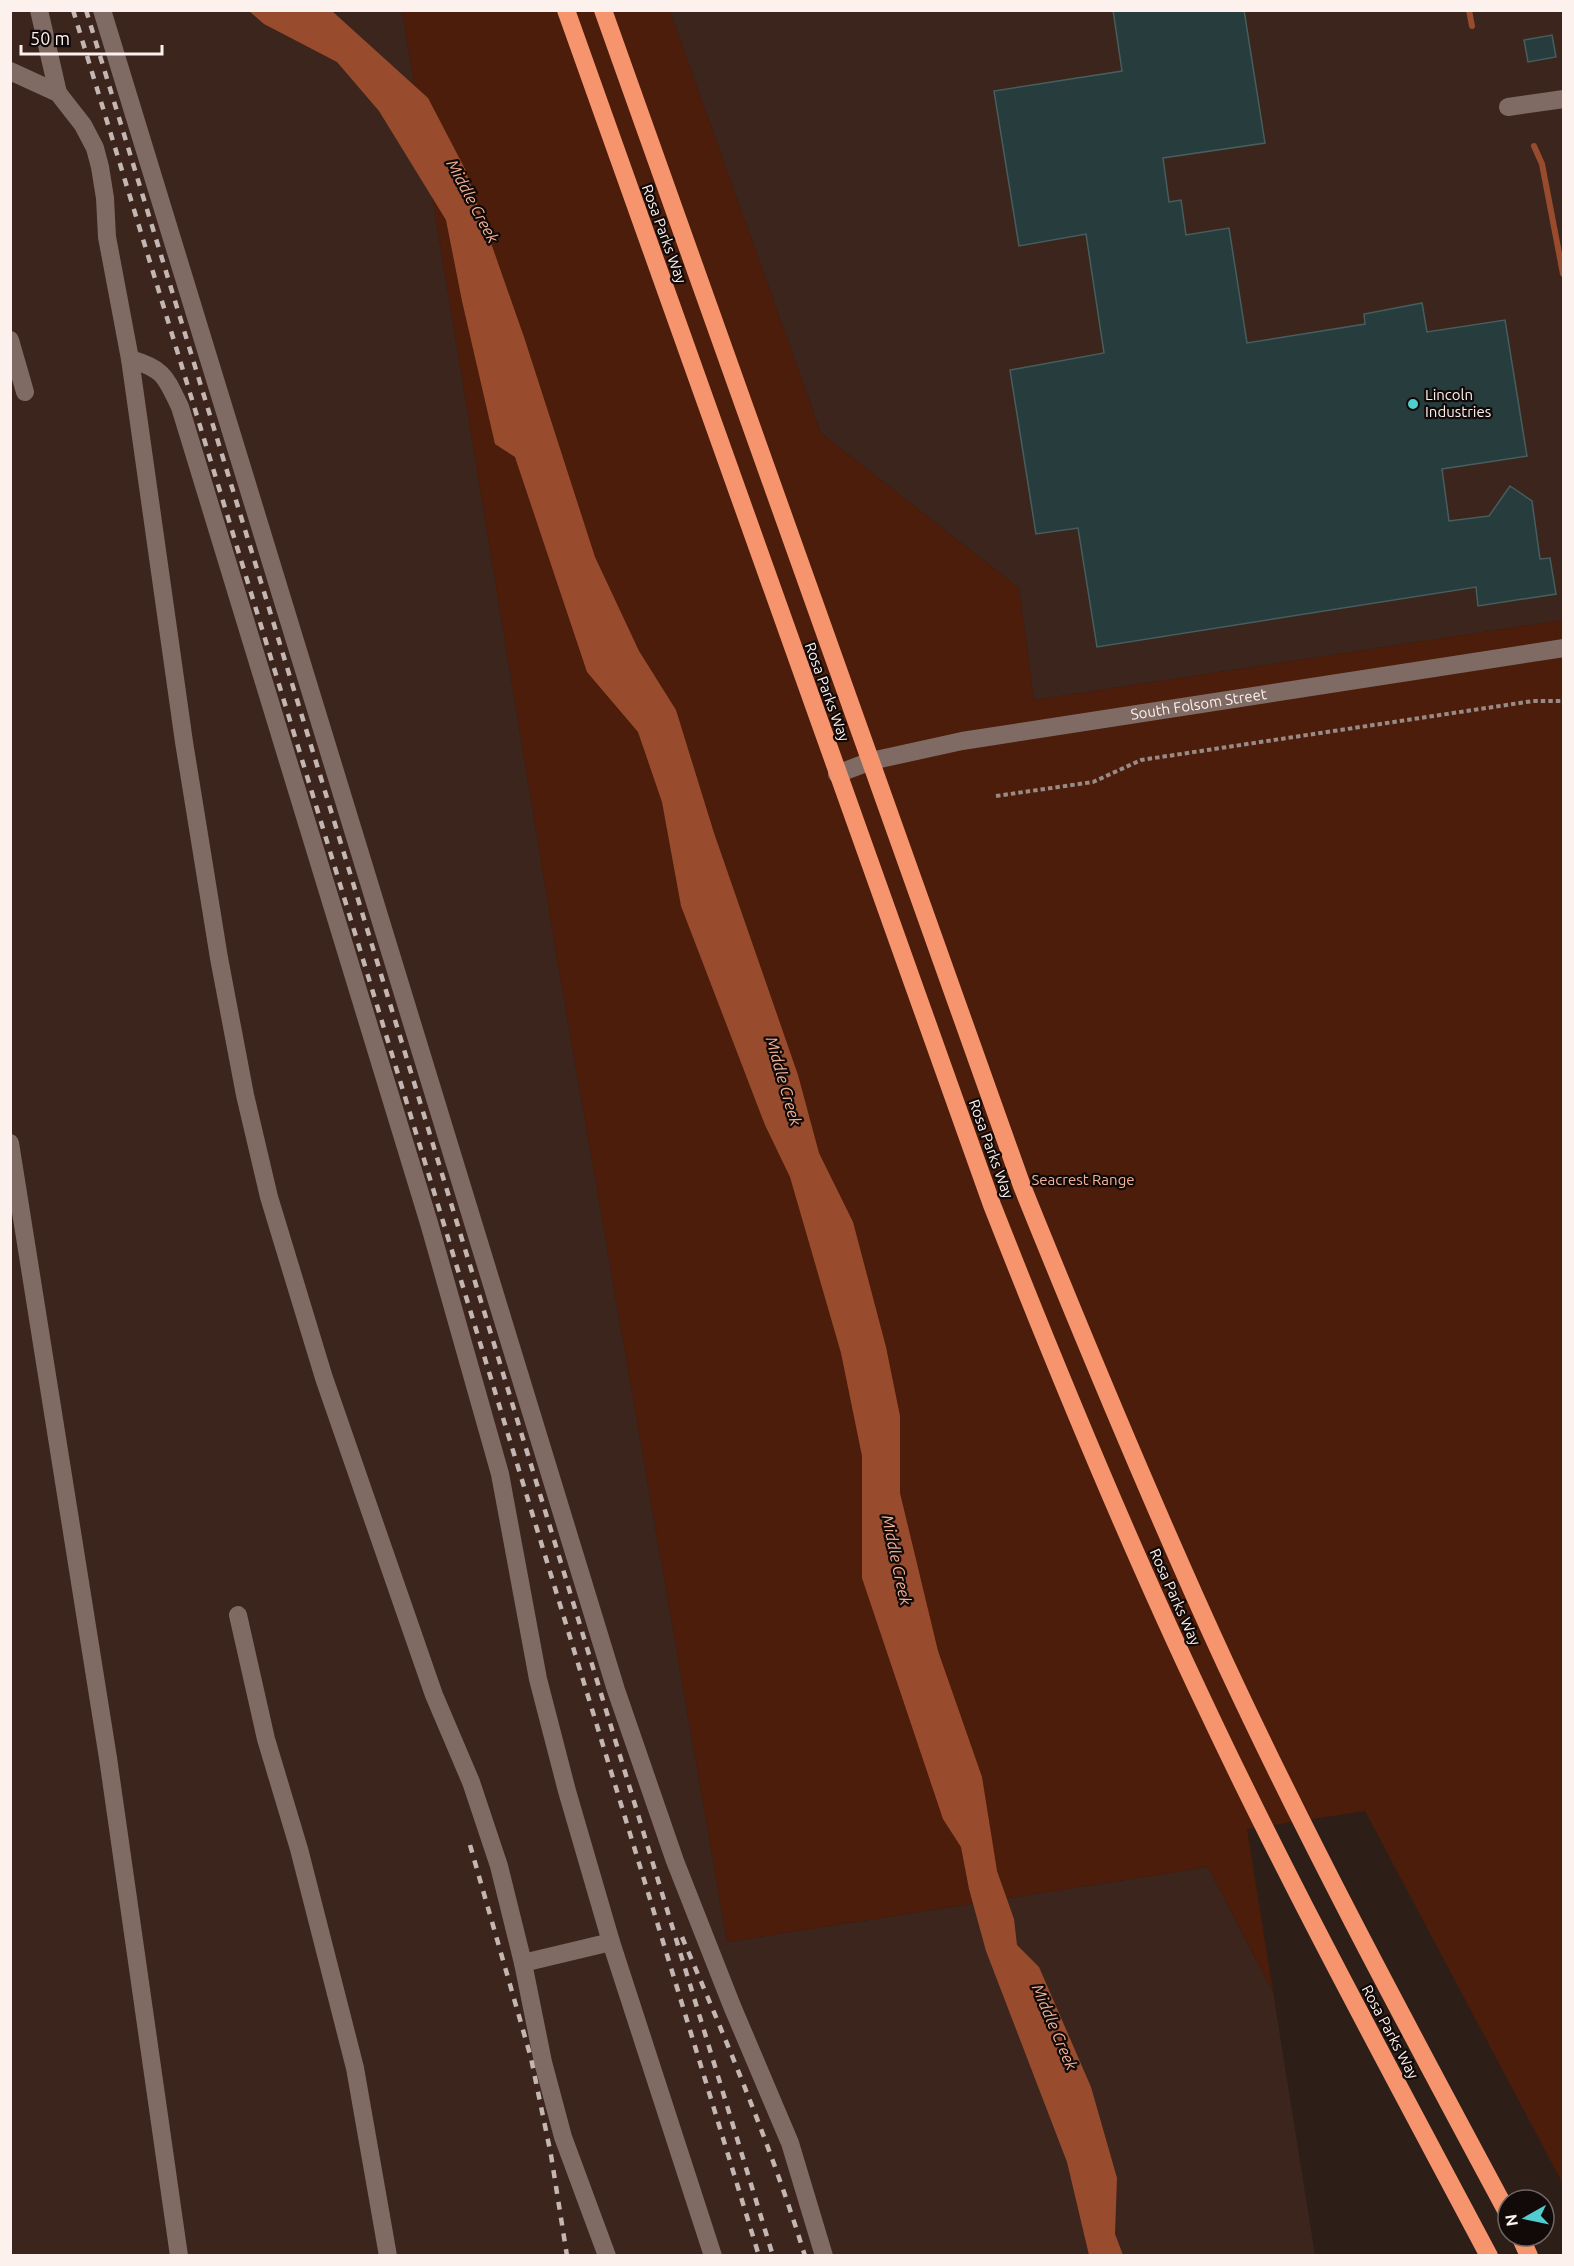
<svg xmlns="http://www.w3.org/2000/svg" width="1574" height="2266" viewBox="0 0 1574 2266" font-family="Ubuntu,sans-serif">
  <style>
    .built { fill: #3b251d }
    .green { fill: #4b1d0a }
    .water { fill: #994c2d }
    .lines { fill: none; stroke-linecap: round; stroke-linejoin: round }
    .stream { stroke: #994c2d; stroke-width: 6 }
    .building { fill: #263c3d; stroke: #475e5e; stroke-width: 1.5 }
    .path { stroke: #988a85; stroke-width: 4; stroke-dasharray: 4.5 3; stroke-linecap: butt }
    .minor { stroke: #7f6b64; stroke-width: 18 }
    .highway { stroke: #f6946e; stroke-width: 18 }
    .rail { stroke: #c4b6b2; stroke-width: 4.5; stroke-dasharray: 8 8; stroke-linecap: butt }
    .poi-dot { fill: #52cdcf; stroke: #110a08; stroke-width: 2 }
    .labels { text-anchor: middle; stroke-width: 4.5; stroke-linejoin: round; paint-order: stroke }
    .street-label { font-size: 15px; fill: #fdf1ed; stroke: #110a08 }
    .poi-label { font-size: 15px; fill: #fdf1ed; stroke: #110a08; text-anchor: start }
    .park-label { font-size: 15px; fill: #f4b399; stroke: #110a08 }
    .water-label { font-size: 16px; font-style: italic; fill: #f3b298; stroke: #110a08 }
  </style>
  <rect width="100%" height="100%" fill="#2e1e18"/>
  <g class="built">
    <path d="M11,11H402L554,941L727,1942L1208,1867L1273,1992L1315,2255L11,2256Z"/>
    <path d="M670,11H1563V620L1034,700L1019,588L821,433Z"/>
  </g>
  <path class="green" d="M402,11H670L821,433L1019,588L1034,700L1563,620V2184L1365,1811L1247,1829L1273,1992L1208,1867L727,1942L554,941Z"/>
  <path class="water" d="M249,11H332L428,98L465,169L524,337L595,557L639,651L676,710L714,833L798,1075L819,1153L853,1222L886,1347L900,1416V1493L938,1651L982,1777L997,1871L1014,1919L1017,1945L1039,1967L1091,2087L1117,2178L1115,2234L1123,2255H1089L1067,2162L986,1951L969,1889L961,1847L943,1819L862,1578V1456L841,1353L790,1177L765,1125L681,906L662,802L638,732L587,672L515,457L495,444L462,301L446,220L379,111L337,62L264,24Z"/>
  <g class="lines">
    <g class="stream">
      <path d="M1469,10L1472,26"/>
      <path d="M1534,146L1542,164L1563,274"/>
    </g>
  </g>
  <g class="building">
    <path d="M1113,10H1244L1265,143L1163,158L1169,202L1181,200L1186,235L1229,228L1247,343L1365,324L1364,314L1422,303L1427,332L1505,320L1527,456L1442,469L1449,521L1489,516L1510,486L1532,501L1540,559L1550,558L1556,594L1478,606L1476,587L1097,647L1078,528L1036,534L1010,370L1104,353L1086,234L1019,246L994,91L1122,71Z"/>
    <path d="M1552,35L1556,57L1528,62L1524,40Z"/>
  </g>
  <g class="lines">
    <path class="path" d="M996,796L1093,782L1141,760L1533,701H1564"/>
    <g class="minor">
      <path d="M39,10L58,93"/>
      <path d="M102,10L616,1690L675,1861L732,2006L790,2143L824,2256"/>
      <path d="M10,71L58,93L83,125L95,148L100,167L105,198L107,237L130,359L184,742L219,958L245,1095L269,1197L324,1378L367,1502L434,1695L471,1782L499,1866L523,1963L543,2062L563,2137L607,2256"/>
      <path d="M1508,107L1564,99"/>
      <path d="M10,340L25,392"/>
      <path d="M130,359C164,369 165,376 180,407L429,1223L500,1474L538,1679L567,1791L611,1942L713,2256"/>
      <path id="s1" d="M837,774L871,761L962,741L1564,648"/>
      <path d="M10,1143L108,1758L179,2256"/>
      <path d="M238,1615L266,1739L299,1849L355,2068L388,2256"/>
      <path d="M523,1963L611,1942"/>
    </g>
    <g class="highway">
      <path d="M566,10L992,1205C1058,1373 1127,1541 1205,1705C1293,1892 1392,2073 1489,2256"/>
      <path d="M603,10L1022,1186C1087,1347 1153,1507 1226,1665C1313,1852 1411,2033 1508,2214"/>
      <path d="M1520,2236L1529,2256"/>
    </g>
    <g class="rail">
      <path d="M73,10L759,2256"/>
      <path d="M86,10L773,2256"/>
      <path d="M470,1845L531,2058L551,2155L567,2256"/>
      <path d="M682,1937C727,2042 771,2146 805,2256"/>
    </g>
  </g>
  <circle class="poi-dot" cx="1413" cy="404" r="6"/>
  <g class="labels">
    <g class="street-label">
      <text transform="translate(664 234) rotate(70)" y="5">Rosa Parks Way</text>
      <text transform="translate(827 692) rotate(70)" y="5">Rosa Parks Way</text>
      <text dy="5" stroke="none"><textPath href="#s1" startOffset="369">South Folsom Street</textPath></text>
      <text transform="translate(991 1149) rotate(70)" y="5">Rosa Parks Way</text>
      <text transform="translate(1175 1597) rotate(66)" y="5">Rosa Parks Way</text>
      <text transform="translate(1390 2032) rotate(62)" y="5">Rosa Parks Way</text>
    </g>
    <g class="poi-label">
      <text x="1425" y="400">Lincoln<tspan x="1425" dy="17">Industries</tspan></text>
    </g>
    <g class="park-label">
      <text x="1083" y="1185">Seacrest Range</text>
    </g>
    <g class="water-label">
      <text transform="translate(473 201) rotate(62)" y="6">Middle Creek</text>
      <text transform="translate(784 1081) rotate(74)" y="6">Middle Creek</text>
      <text transform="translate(897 1560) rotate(78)" y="6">Middle Creek</text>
      <text transform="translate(1055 2027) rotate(67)" y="6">Middle Creek</text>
    </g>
  </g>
  <rect width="1574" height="2266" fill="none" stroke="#fdf1ed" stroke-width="24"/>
  <g transform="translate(1526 2218) rotate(261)"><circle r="28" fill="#110a08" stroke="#6f6664" stroke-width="1.5"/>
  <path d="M0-4.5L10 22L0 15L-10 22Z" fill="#52cdcf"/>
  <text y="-9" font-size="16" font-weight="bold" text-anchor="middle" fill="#fdf1ed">N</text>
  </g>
  <path d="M21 45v9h141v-9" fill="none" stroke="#fdf1ed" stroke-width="3"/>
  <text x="30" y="45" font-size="18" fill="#fdf1ed" stroke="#110a08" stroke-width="4.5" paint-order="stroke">50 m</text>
</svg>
